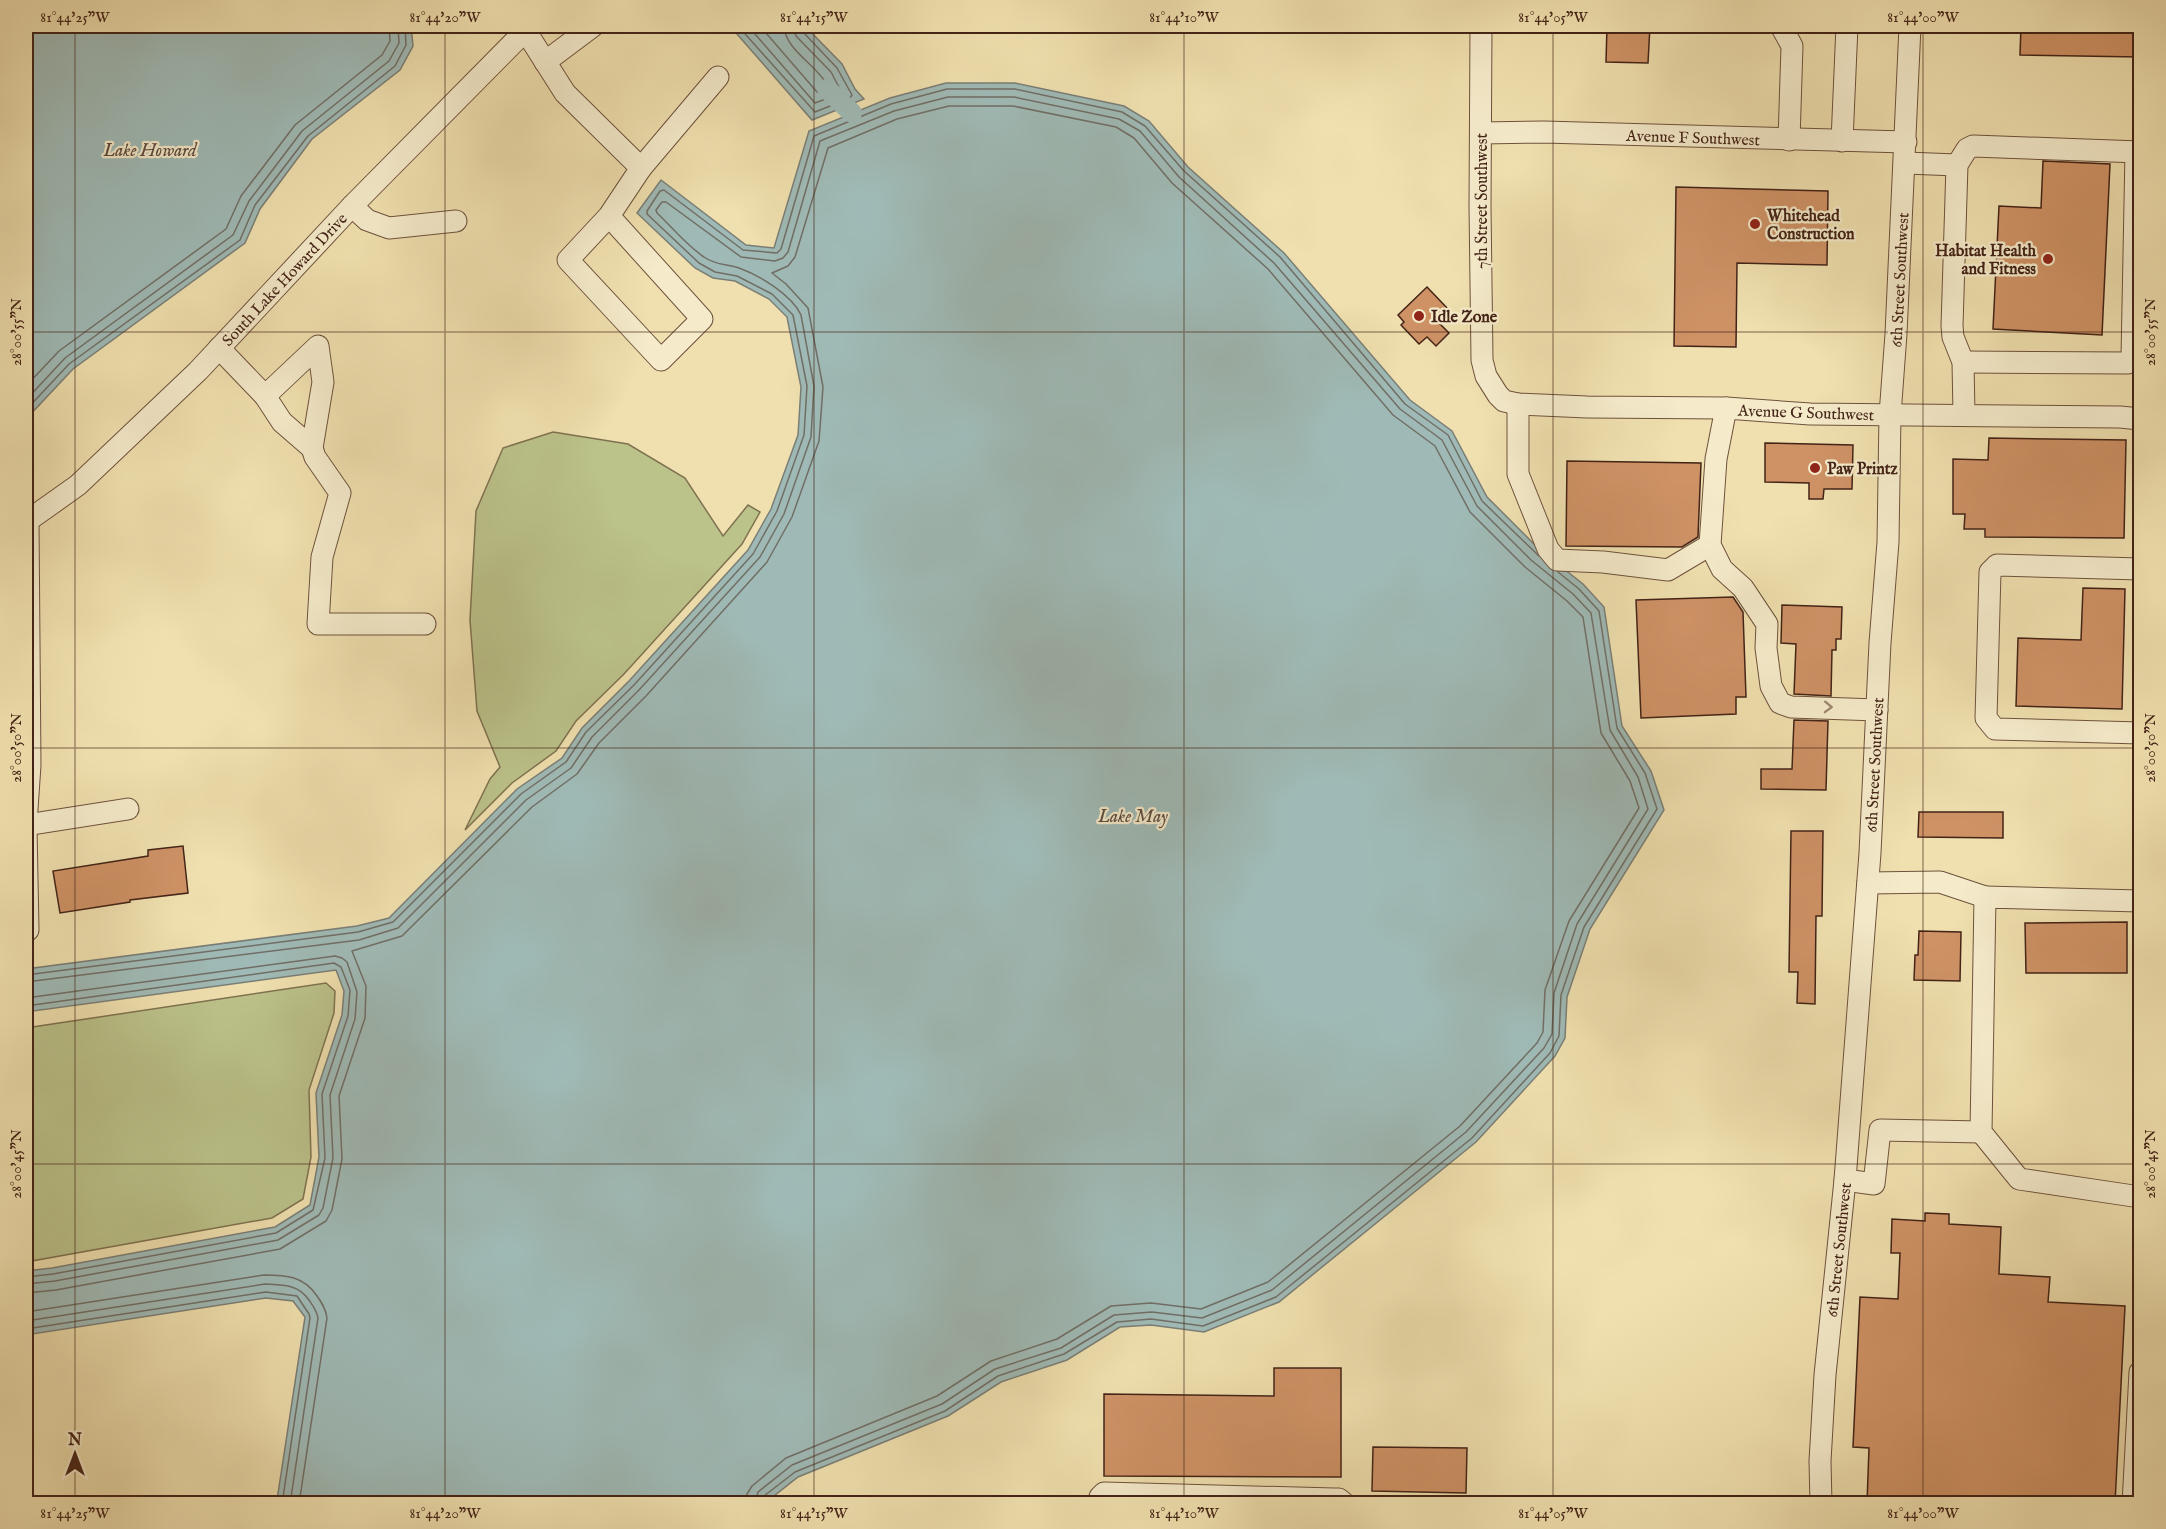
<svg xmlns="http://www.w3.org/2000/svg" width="2166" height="1529" viewBox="0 0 2166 1529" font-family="'IM FELL English',serif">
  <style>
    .green { fill: #bbc28a; stroke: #7f7250; stroke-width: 1.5 }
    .water { fill: #9fbab6; stroke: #7a7e76; stroke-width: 1.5 }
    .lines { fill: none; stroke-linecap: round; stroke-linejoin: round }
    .shore { stroke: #716e66; stroke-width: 1.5 }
    .canal { stroke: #9fbab6; stroke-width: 20 }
    .building { fill: #ce9265; stroke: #432317; stroke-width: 1.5 }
    .minor-casing { stroke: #6e523d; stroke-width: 23 }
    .minor { stroke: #f5ebcb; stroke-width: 21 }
    .oneway { stroke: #9c8771 }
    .ticks { fill: none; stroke: #432317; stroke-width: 1.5; stroke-opacity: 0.45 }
    .poi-dot { fill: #8f2418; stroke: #f5ebcb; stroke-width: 2 }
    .labels { text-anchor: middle; stroke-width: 4.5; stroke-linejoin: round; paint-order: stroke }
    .street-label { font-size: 16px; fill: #432317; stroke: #f5ebcb }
    .poi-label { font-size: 16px; font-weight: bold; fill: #432317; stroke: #f5ebcb; text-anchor: start }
    .water-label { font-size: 18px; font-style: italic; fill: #5a493f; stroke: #f5ebcb }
    .neatline { fill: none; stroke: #432317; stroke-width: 2 }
    .ticks-label { font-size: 15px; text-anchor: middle; fill: #432317 }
  </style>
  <rect width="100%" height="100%" fill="#f0e0af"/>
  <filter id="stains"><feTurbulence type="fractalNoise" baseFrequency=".00333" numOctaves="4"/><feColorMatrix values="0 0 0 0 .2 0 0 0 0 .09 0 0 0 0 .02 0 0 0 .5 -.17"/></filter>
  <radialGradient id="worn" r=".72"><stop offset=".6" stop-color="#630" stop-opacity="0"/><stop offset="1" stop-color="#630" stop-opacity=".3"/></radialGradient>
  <g class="green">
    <path d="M553,432L628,444L685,478L723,536L748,505L760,512L742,544L624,674L576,721L556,751L512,783L465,830L490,779L500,767L477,711L470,620L476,511L503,448Z"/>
    <path d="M326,983L335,991L334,1013L309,1090L311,1157L303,1199L272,1218L26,1262V1028Z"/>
  </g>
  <g class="water">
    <path d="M26,26H411L413,46L400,70L312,139L260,209L245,243L73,369L26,419Z"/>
    <path d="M730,26H805L842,64L855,89L864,99L812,120Z"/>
    <path d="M946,83H1015L1124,106L1149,121L1188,167L1284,253L1410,400L1452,431L1487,497L1540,550L1583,584L1604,607L1622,726L1651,771L1664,810L1590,929L1567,997L1565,1038L1555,1056L1476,1142L1279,1302L1204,1332L1151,1325L1120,1327L1067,1360L1001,1382L948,1416L798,1477L765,1503H274L277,1500L305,1317L293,1301L266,1298L26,1335V1271L52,1268L275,1227L310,1205L319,1157L316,1093L342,1015L344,991L336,970L26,1012V969L357,926L389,918L517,789L562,758L582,728L629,681L748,550L771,509L798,435L801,387L787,317L769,299L735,281L713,278L695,268L637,213L661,180L746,245L774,248L809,131L890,98Z"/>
  </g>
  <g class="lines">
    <g class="shore">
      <path d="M738,26L815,112L850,98L852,95L837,68L803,32L801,26"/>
      <path d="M748,26L815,103L839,94L841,91L831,72L796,36L793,26"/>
      <path d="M760,26L817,92L827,90L828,86C817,65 785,50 784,26"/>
      <path d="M26,386L59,351L226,229L241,196L295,125L382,55L390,41L389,26"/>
      <path d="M26,400L65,358L233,235L249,201L302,131L389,61L399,43L398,26"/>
      <path d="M26,410L69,364L240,240L255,205L308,136L395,66L406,45L405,26"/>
      <path d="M26,975L358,932L393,922L521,794L566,762L586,732L634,685L753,554L777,511L804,435L807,386L793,315L772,294L737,276L715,272L699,263L647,214V211L660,191L664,190L743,250L777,253L781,249L814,136L891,104L947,89H1015L1122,112L1145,126L1184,171L1280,257L1405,404L1448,435L1482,501L1539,556"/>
      <path d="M26,982L359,940L398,928L526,800L571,768L592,737L639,690L760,557L784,514L811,437L814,386L801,315C792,295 759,275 739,268C726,264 715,265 704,257C687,246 672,227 657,213L656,210L662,202H666L741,257L775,261L783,258L788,252L820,141L894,111L948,97H1014L1119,119L1140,131L1179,177L1274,263L1400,409L1442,440L1477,506L1531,560L1573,594L1591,613L1610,730L1638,777L1648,809L1577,924L1554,993L1552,1034L1544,1048L1466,1132L1272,1290L1202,1318L1152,1312L1114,1315L1061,1348L995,1369L942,1404L792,1465L758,1492L755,1504"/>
      <path d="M26,998L335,956L342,958L347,962L357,992L355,1019L330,1095L333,1158L323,1208L319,1215L278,1240L55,1281L26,1284"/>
      <path d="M26,1006L334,963L341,967L350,990L348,1016L322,1094L325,1158L313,1210L276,1233L53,1274L26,1277"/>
      <path d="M26,1293L56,1290L280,1249L326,1221L332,1210L342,1159L339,1096L365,1018L366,986L352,951L402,936L532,807L577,774L599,743L646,696L767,562L792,517L819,441L823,387L808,308L786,284L772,273L788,266L795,257L828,148L897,119L949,106H1013L1116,127L1134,138L1172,183L1268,269L1393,415L1435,446L1470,512L1525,567L1567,601L1583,617L1601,733L1630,781L1639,808L1569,921L1545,990L1543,1032L1537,1043L1460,1126L1268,1282L1201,1309L1151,1303L1111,1306L1057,1339L991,1361L937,1396L786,1458L752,1486L747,1494L745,1504"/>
      <path d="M26,1312L264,1275C286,1275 304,1276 317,1296C322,1303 326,1309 327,1318L299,1504"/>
      <path d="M26,1321L265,1284C283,1285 298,1284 309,1300C313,1306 317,1311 318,1318L290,1504"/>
      <path d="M26,1329L266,1292L297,1296L309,1314L310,1318L282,1504"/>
      <path d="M762,1504L764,1496L795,1472L945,1411L998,1376L1064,1354L1117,1322L1151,1319L1203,1326L1276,1297L1472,1138L1550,1053L1559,1036L1561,995L1584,927L1657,809L1645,773L1617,728L1599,611L1579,589L1558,572"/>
    </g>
    <path class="canal" d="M827,89L852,113"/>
  </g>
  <g class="building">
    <path d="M1607,26H1650L1648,63L1606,62Z"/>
    <path d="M2021,26H2140V57L2020,55Z"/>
    <path d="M2043,161L2110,164L2102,335L1993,329L1999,206L2041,208Z"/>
    <path d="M1676,187L1828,191L1827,265L1737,263L1736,347L1674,346Z"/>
    <path d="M1427,287L1447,308L1438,317L1442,322L1440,324L1449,333L1436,346L1427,337L1419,344L1401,325L1404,322L1398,315Z"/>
    <path d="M1989,438L2126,440L2124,538L1985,537V529H1964L1965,514H1953V459L1988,460Z"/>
    <path d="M1765,443L1853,445L1852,489H1824L1823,499H1809V483L1765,482Z"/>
    <path d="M1567,461L1701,463L1698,537L1682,547L1566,546Z"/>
    <path d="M2083,588L2125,589L2122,709L2016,706L2018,638L2081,640Z"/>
    <path d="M1733,597L1743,612L1746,697H1736V714L1641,718L1636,600Z"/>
    <path d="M1782,605L1842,607L1841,639H1836V650H1832L1831,696L1794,694L1796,644L1781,643Z"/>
    <path d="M1794,720L1828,721L1826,790L1761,789V769H1792Z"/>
    <path d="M1919,812H2003V838L1918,837Z"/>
    <path d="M1791,831H1823L1822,916H1816L1815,1004L1797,1003L1798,972H1789Z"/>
    <path d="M183,846L188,893L130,900V902L60,913L53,871L148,856V850Z"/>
    <path d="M2127,922V973H2026L2025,923Z"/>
    <path d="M1919,931L1961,932L1960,981L1914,980L1915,955H1918Z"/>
    <path d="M1925,1213L1949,1214V1224L2001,1227L1999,1274L2050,1277L2048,1302L2125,1306L2115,1503H2019L1961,1501L1960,1503H1867L1869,1448L1853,1447L1860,1297L1898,1299L1900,1253H1891L1892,1219L1925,1221Z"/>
    <path d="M1274,1368H1341V1477L1104,1476V1394L1274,1396Z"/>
    <path d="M1373,1447L1467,1448L1466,1493L1372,1491Z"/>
  </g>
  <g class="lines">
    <defs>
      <g id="minor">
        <path d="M1481,26L1480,206L1482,360L1486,376L1498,395L1504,401L1518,404L1587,407L1726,408L1810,414L2120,417L2140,419"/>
        <path d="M1781,26L1792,46L1789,140"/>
        <path d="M525,30L565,93L641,168L718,77"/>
        <path d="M545,62L593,26"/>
        <path d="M1481,133L1544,132L1906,142"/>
        <path d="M1842,141L1847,26"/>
        <path d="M1905,163L1957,165"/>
        <path d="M352,206L367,220L389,228L456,221"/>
        <path d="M609,216L568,260L661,360L702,319L609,216L641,168"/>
        <path d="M219,348L265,396L282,422L312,448L315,457L340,493L322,557L318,624H425"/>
        <path d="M1963,362L2128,363L2132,358L2136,151"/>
        <path d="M265,396L318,346L323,382L312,448"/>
        <path d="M1518,404V474L1548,549L1557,560L1603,562L1668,570L1710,545"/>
        <path d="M1726,408L1716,459L1710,545L1722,569L1743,588L1767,624L1766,648L1771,686L1780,703L1791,707L1877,710"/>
        <path d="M1964,414L1963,362L1953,337L1952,326L1957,165L1967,149L1973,146L2140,152"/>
        <path d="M26,522L78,485L198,371L352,206L530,26"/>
        <path d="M2140,569L1997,565L1990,572L1986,718L1995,729L2140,733"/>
        <path d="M26,824L30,765L28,520"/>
        <path d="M26,825L128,809"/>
        <path d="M26,827L28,930"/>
        <path d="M1868,883L1940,882L1985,897"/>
        <path d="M2140,901L1985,897L1981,1132L2019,1179L2140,1197"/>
        <path d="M1845,1180L1874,1184L1880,1130L1981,1132"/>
        <path d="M1100,1504V1497L1104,1493L1334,1499H1339L1345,1504"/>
        <path d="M1821,1504L1820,1461L1825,1375L1845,1180L1870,853L1880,643L1888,542L1890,415L1896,334L1910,26"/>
        <path d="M2133,1504L2140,1372"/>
      </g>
    </defs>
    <use href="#minor" class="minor-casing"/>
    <use href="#minor" class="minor"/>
  </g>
  <defs><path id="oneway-chevron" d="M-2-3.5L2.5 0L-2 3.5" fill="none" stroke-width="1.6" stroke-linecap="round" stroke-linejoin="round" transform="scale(1.5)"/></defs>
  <use class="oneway" href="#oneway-chevron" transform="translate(1828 707) rotate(2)"/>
  <path class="ticks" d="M75,26V1504M445,26V1504M814,26V1504M1184,26V1504M1553,26V1504M1923,26V1504M26,332H2140M26,748H2140M26,1164H2140"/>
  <g class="poi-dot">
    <circle cx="1755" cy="224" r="6"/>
    <circle cx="2048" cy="259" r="6"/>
    <circle cx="1419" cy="316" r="6"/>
    <circle cx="1815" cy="468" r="6"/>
  </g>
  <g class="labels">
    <g class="street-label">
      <text transform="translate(1693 137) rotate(2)" y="6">Avenue F Southwest</text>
      <text transform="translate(1481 201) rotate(-90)" y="6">7th Street Southwest</text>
      <text transform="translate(284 279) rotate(-47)" y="6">South Lake Howard Drive</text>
      <text transform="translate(1899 280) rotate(-87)" y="6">6th Street Southwest</text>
      <text transform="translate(1806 412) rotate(2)" y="6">Avenue G Southwest</text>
      <text transform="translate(1874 765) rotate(-87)" y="6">6th Street Southwest</text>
      <text transform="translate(1838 1250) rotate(-84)" y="6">6th Street Southwest</text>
    </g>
    <g class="poi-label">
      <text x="1767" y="221">Whitehead<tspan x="1767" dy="18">Construction</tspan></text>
      <text x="2036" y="256" text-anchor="end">Habitat Health<tspan x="2036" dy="18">and Fitness</tspan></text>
      <text x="1431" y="322">Idle Zone</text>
      <text x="1827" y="474">Paw Printz</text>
    </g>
    <g class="water-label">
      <text x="150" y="156">Lake Howard</text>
      <text x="1133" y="822">Lake May</text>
    </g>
  </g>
  <rect width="2166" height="1529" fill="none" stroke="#f0e0af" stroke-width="66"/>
  <g transform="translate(75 1454)" stroke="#f5ebcb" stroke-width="4.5" paint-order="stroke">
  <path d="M0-4.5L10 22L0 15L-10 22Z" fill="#432317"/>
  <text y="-9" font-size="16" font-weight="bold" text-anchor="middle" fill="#432317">N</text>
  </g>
  <rect x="33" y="33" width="2100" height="1463" class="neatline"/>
  <g class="ticks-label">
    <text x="75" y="22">81°44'25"W</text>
    <text x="445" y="22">81°44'20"W</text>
    <text x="814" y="22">81°44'15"W</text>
    <text x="1184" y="22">81°44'10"W</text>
    <text x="1553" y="22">81°44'05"W</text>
    <text x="1923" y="22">81°44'00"W</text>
    <text transform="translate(16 332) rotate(-90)" y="5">28°00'55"N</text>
    <text transform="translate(2150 332) rotate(-90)" y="5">28°00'55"N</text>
    <text transform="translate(16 748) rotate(-90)" y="5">28°00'50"N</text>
    <text transform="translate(2150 748) rotate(-90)" y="5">28°00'50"N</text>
    <text transform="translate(16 1164) rotate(-90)" y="5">28°00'45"N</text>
    <text transform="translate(2150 1164) rotate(-90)" y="5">28°00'45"N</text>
    <text x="75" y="1518">81°44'25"W</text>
    <text x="445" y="1518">81°44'20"W</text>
    <text x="814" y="1518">81°44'15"W</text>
    <text x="1184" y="1518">81°44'10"W</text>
    <text x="1553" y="1518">81°44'05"W</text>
    <text x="1923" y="1518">81°44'00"W</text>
  </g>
  <rect width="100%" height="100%" filter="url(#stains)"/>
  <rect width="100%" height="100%" fill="url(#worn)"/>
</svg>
